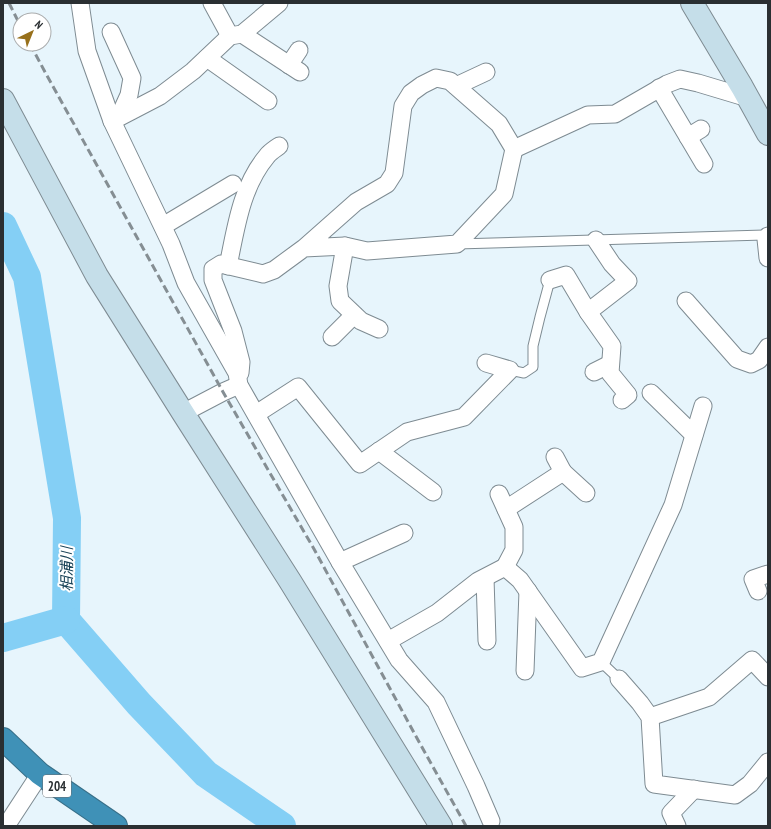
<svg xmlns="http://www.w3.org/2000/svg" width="771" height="829" viewBox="0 0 771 829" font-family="'PT Sans Narrow','Noto Sans JP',sans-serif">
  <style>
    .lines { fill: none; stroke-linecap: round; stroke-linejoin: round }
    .river { stroke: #84cff5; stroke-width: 28 }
    .lane-casing { stroke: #7e8b92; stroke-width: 11 }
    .street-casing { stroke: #7e8b92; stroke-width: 19 }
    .secondary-casing { stroke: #7e8b92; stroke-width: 24 }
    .highway-casing { stroke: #386f88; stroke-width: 24 }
    .lane { stroke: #fff; stroke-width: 9 }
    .street { stroke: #fff; stroke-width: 17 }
    .secondary { stroke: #c5dee9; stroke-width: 22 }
    .highway { stroke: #3f91b7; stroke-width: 22 }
    .rail { stroke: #858e93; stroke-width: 3; stroke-dasharray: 8 4; stroke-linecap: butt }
    .labels { text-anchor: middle; stroke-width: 4; stroke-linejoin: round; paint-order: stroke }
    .shield { fill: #fff; stroke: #6a6d70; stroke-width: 1 }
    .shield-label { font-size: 13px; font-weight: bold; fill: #2a2f32 }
    .water-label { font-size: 15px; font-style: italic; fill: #174155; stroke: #fff }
  </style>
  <rect width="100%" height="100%" fill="#e7f5fc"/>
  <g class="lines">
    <g class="river">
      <path d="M3,226L27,277L67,518L66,620L139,704L206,774L282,826"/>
      <path d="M3,638L66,620"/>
    </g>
    <defs>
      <g id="lane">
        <path d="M457,244L768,235"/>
        <path d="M510,370L524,373L533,367V346L540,317L550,280"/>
        <path d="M601,662L619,679"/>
      </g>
      <g id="street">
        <path d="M80,3L87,51L112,121L171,244L186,283L237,373L239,385L340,562L399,660L436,702L476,786L491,821"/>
        <path d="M212,3L230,36"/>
        <path d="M111,32L132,78L129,95L119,117"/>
        <path d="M242,34L300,72"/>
        <path d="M207,58L268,101"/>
        <path d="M289,65L299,50"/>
        <path d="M456,86L486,72"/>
        <path d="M659,88L704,164"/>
        <path d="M112,121L160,96L193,71L230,36L242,34L279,3"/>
        <path d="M688,137L701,129"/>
        <path d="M514,149L588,115L615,114L667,84L680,79L698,83L748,98"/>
        <path d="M163,226L233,184"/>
        <path d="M768,236L766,239L768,258"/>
        <path d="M345,246L338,286L340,301L361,321L379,329"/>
        <path d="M228,266C236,228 241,187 267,156C270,152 275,149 279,146"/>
        <path d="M550,280L566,275L588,312L628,281L612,264L596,240"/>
        <path d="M686,301L737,359L751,364L759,360L768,347"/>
        <path d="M588,312L612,346L610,373L628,395L622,400"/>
        <path d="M332,337L354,315"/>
        <path d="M594,372L610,364"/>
        <path d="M240,373L241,362L233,331L213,280V269L221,264L263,274L274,270L304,248L356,202L387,184L394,173L403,106L411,93L422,85L436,78L450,81L499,124L514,149L504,194L457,244L367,251L345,246L304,248"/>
        <path d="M651,393L694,435"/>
        <path d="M183,413L223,392L239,385"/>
        <path d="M256,414L298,387L360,464L407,432L464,417L510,370L486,363"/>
        <path d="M379,451L433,492"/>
        <path d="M563,472L586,493"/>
        <path d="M499,494L514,527V550L505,567"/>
        <path d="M506,509L563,472L555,457"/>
        <path d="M340,562L404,533"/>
        <path d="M485,578L487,641"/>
        <path d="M758,591L753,579L768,574"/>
        <path d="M388,641L437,613L478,581L505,567L520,580L582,668L601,662L673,505L703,406"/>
        <path d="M525,671L528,591"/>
        <path d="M619,679L640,703L650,717L654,784L735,795L750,784L768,762"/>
        <path d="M650,717L709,697L752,660L768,677"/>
        <path d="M6,826L40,774"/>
        <path d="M677,826L671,813L694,789"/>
      </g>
      <g id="secondary">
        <path d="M692,3L742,87L768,134"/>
        <path d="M3,100L97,276L183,413L290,581L441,826"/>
      </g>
      <path id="highway" d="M3,739L40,774L116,826"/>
    </defs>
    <use href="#lane" class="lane-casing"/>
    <use href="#street" class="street-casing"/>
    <use href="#secondary" class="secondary-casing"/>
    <use href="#highway" class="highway-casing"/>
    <use href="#lane" class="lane"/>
    <use href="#street" class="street"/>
    <use href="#secondary" class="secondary"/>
    <use href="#highway" class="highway"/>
    <g class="rail">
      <path d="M9,3L20,25"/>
      <path d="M30,44L45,72L223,392L314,549L418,740L466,826"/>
    </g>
  </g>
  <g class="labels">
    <rect class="shield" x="43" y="775" width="28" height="22" rx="3"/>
    <g class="shield-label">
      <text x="57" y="791">204</text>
    </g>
    <g class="water-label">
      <text transform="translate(67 569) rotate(-90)" y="5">相浦川</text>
    </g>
  </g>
  <rect width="771" height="829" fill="none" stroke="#2a2f32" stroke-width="8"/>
  <g transform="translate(32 32) rotate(43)"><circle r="19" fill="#ffffff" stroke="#aaacad"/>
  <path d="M0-3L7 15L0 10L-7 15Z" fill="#97701b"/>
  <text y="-6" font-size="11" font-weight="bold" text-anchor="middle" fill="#2a2f32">N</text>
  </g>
</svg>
